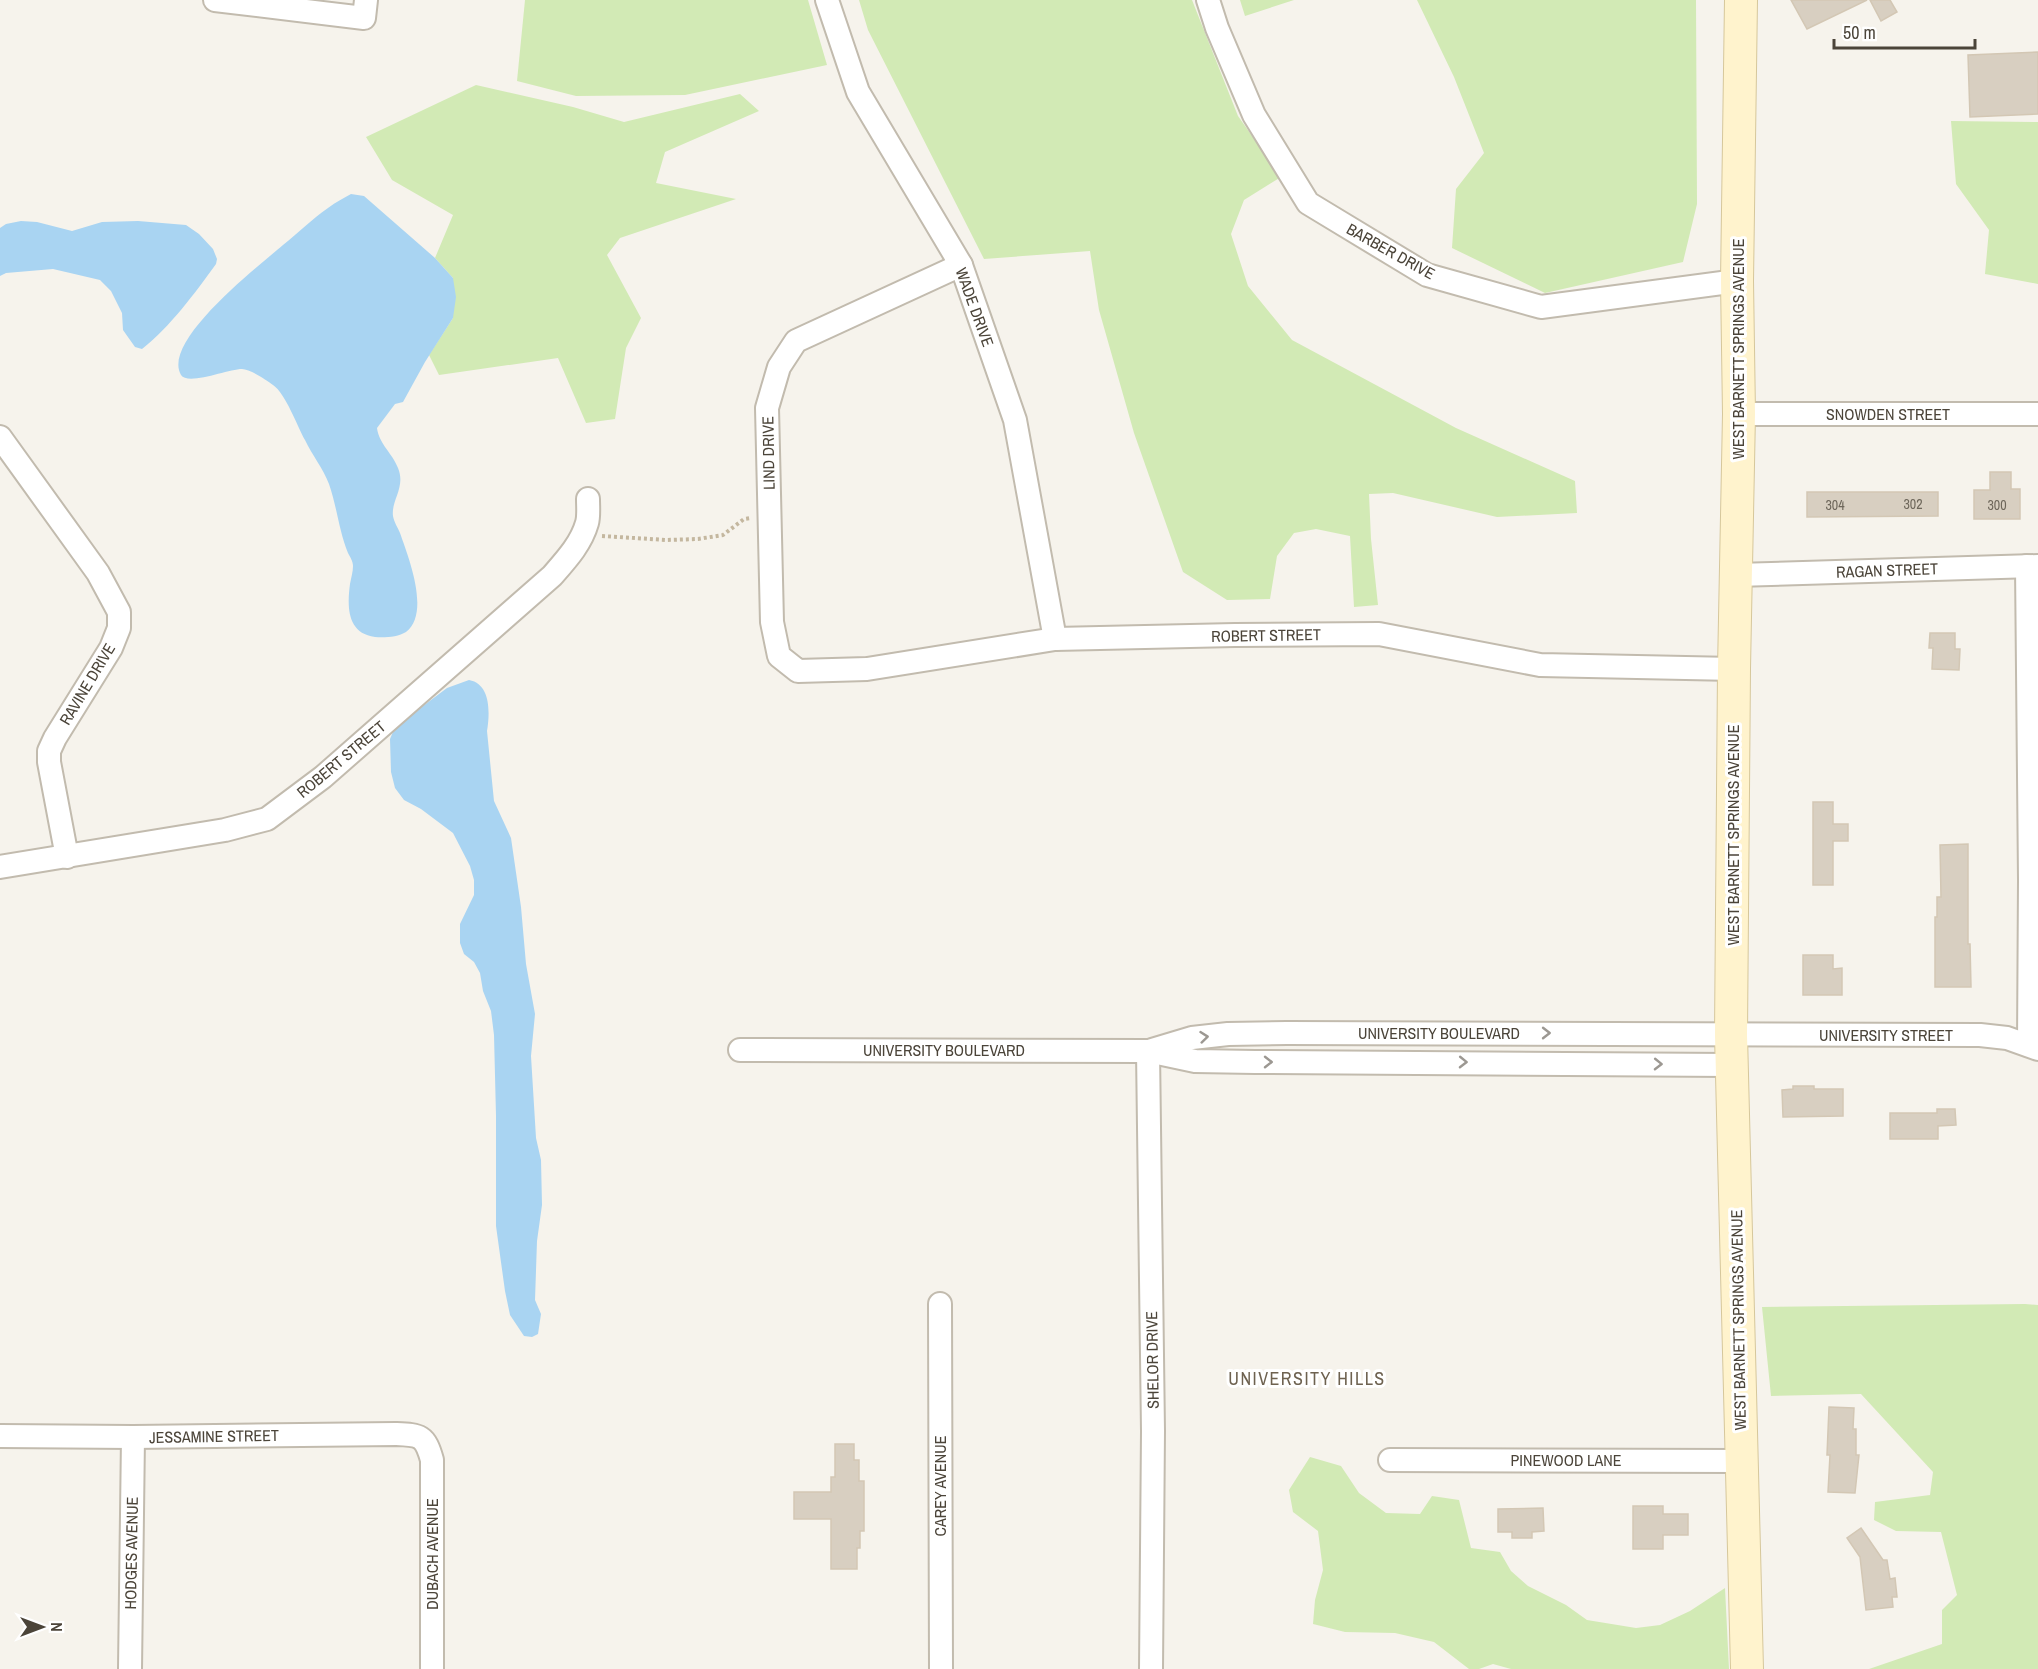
<svg xmlns="http://www.w3.org/2000/svg" width="2038" height="1669" viewBox="0 0 2038 1669" font-family="'Archivo Narrow',sans-serif">
  <style>
    .green { fill: #d2eab5 }
    .water { fill: #a9d4f2 }
    .building { fill: #d8cfc1; stroke: #d3c7b4; stroke-width: 1.5 }
    .lines { fill: none; stroke-linecap: round; stroke-linejoin: round }
    .street-casing { stroke: #c2bbae; stroke-width: 26 }
    .secondary-casing { stroke: #d6c79b; stroke-width: 34 }
    .path { stroke: #c4b79f; stroke-width: 4; stroke-dasharray: 3 3; stroke-linecap: butt }
    .street { stroke: #fff; stroke-width: 22 }
    .secondary { stroke: #fff3cd; stroke-width: 32 }
    .oneway { stroke: #9c9892 }
    .labels { text-anchor: middle; stroke-width: 6; stroke-linejoin: round; paint-order: stroke }
    .number-label { font-size: 14px; fill: #6e675b }
    .street-label { font-size: 16px; fill: #4b4439; stroke: #fff }
    .neighbourhood-label { font-size: 18px; letter-spacing: 1.5px; fill: #6e6250; stroke: #fff }
  </style>
  <rect width="100%" height="100%" fill="#f6f3ec"/>
  <g class="green">
    <path d="M525,0H808L827,65L685,95L576,96L517,81Z"/>
    <path d="M859,0H1192L1238,116L1281,177L1244,200L1231,234L1248,286L1292,340L1456,428L1575,481L1577,513L1497,517L1393,493L1369,494L1371,539L1378,605L1354,607L1350,536L1316,529L1294,533L1277,556L1270,599L1227,600L1183,572L1134,433L1099,310L1090,251L984,259L868,30Z"/>
    <path d="M1240,0H1294L1245,16Z"/>
    <path d="M1417,0H1696L1697,204L1683,262L1545,293L1452,248L1456,189L1484,153L1454,77Z"/>
    <path d="M476,85L573,107L624,122L740,94L759,111L665,152L656,183L736,199L620,238L607,255L641,318L626,348L615,419L586,423L558,358L439,375L429,355L453,318V278L435,258L453,215L392,180L366,137Z"/>
    <path d="M1951,121L2038,122V284L1985,274L1989,230L1956,184Z"/>
    <path d="M2025,1304L2038,1305V1669H1869L1942,1644V1610L1957,1595L1941,1532L1896,1531L1874,1520L1875,1502L1930,1495L1933,1472L1861,1394L1771,1396L1762,1307Z"/>
    <path d="M1310,1457L1341,1466L1359,1493L1386,1513L1420,1514L1432,1496L1459,1500L1471,1548L1500,1552L1511,1571L1528,1586L1566,1605L1587,1620L1636,1628L1660,1625L1690,1611L1725,1588L1729,1669H1511L1493,1664L1479,1669H1469L1434,1642L1395,1633L1345,1632L1313,1624L1315,1600L1323,1570L1318,1531L1293,1512L1289,1490Z"/>
  </g>
  <g class="water">
    <path d="M351,194L364,196L435,258L453,278L456,297L453,318L425,362L403,402L395,404L377,428C379,444 393,454 398,468C406,487 391,500 393,516C394,522 398,528 400,533C408,556 431,613 406,632C398,637 384,638 375,637C347,633 347,607 350,584C351,578 353,572 353,566C353,561 350,557 348,553C339,531 337,507 329,484C323,468 312,455 305,440C297,426 286,394 273,385C266,380 250,369 242,369C228,369 188,386 181,375C161,341 260,265 283,245C298,233 312,219 328,208C336,202 344,198 351,194Z"/>
    <path d="M21,221L37,222L72,231L102,222L138,221L186,225L199,234L213,249L217,259L216,264C195,293 170,327 142,349L135,347L123,330L122,313L111,291L100,280L53,269L6,273L0,276V228L6,224Z"/>
    <path d="M469,680C491,684 490,713 487,731L494,801L511,838L521,907L526,964L535,1014L531,1056L536,1138L541,1160L542,1205L537,1241L535,1300L541,1314L538,1334L532,1337L524,1336L510,1315L505,1291L496,1226V1116L494,1035L491,1011L483,991L480,973L474,962L464,954L460,943V924L474,895V880L470,866L453,833L421,809L404,800L395,788L391,772L390,739L395,727L447,688Z"/>
  </g>
  <g class="building">
    <path d="M1791,0H1867L1807,29Z"/>
    <path d="M1870,0H1890L1897,12L1881,21Z"/>
    <path d="M2038,52V114L1970,117L1968,55Z"/>
    <path d="M1990,472H2011V489H2020V519H1974V490H1990Z"/>
    <path d="M1807,492H1938V516L1807,517Z"/>
    <path d="M1930,633H1955V649H1960L1959,670L1932,669L1933,648H1929Z"/>
    <path d="M1813,802H1833V824H1848V841H1833V885H1813Z"/>
    <path d="M1968,844V944H1970L1971,987H1935V917H1937V897H1941L1940,845Z"/>
    <path d="M1803,955H1833V969L1842,968V995H1803Z"/>
    <path d="M1793,1086H1814V1089H1843V1116L1783,1117L1782,1090L1793,1089Z"/>
    <path d="M1937,1109H1955L1956,1125L1938,1126V1139H1890V1113H1937Z"/>
    <path d="M1829,1407L1854,1408L1853,1429H1856V1455H1859L1855,1493L1828,1492L1830,1455H1827Z"/>
    <path d="M835,1444H854V1460H859V1481H864V1531H860V1548H857V1569H831V1519H794V1492H831V1477H835Z"/>
    <path d="M1633,1506H1663V1514H1688V1535H1663V1549H1633Z"/>
    <path d="M1543,1508L1544,1531L1532,1532V1538H1512V1532H1498V1509Z"/>
    <path d="M1861,1528L1883,1560H1887L1890,1579L1895,1578L1897,1597H1892L1893,1607L1866,1610L1860,1557L1847,1538Z"/>
  </g>
  <g class="lines">
    <defs>
      <g id="street">
        <path d="M215,0L364,18L366,0"/>
        <path d="M827,0L858,92L961,265L1015,420L1055,639"/>
        <path d="M1208,0L1217,28L1254,115L1308,203L1427,275L1541,307L1737,281"/>
        <path d="M961,265L796,341L779,367L767,408L772,622L779,656L798,671L867,669L1055,639L1235,635L1379,634L1540,665L1734,669"/>
        <path d="M1739,414H2038"/>
        <path d="M0,437L98,573L119,612V628L111,648L55,738L49,751V762L67,857"/>
        <path d="M2027,566L2030,880L2029,1045"/>
        <path d="M1736,575L2038,566"/>
        <path d="M0,867L225,830L267,819L323,777L552,576C566,560 581,544 587,523C589,516 588,507 588,499"/>
        <path d="M740,1050L1148,1051L1195,1061L1255,1062L1732,1065"/>
        <path d="M1152,1050L1192,1038L1228,1034L1287,1033L1980,1035L2007,1038L2038,1049"/>
        <path d="M1148,1051L1153,1431L1151,1669"/>
        <path d="M940,1304L941,1669"/>
        <path d="M0,1436L133,1437L396,1434C420,1435 425,1435 432,1460V1669"/>
        <path d="M1390,1460L1741,1461"/>
        <path d="M130,1669L133,1437"/>
      </g>
      <path id="secondary" d="M1741,0L1737,281L1739,414L1734,669L1731,1035L1747,1669"/>
    </defs>
    <use href="#street" class="street-casing"/>
    <use href="#secondary" class="secondary-casing"/>
    <path class="path" d="M602,536L666,540L698,539L723,535L744,519L751,518"/>
    <use href="#street" class="street"/>
    <use href="#secondary" class="secondary"/>
  </g>
  <defs><path id="oneway-chevron" d="M-2-3.5L2.5 0L-2 3.5" fill="none" stroke-width="1.6" stroke-linecap="round" stroke-linejoin="round" transform="scale(1.5)"/></defs>
  <g class="oneway">
    <use href="#oneway-chevron" transform="translate(1546 1033)"/>
    <use href="#oneway-chevron" transform="translate(1204 1037) rotate(-6)"/>
    <use href="#oneway-chevron" transform="translate(1268 1062)"/>
    <use href="#oneway-chevron" transform="translate(1463 1062) rotate(1)"/>
    <use href="#oneway-chevron" transform="translate(1658 1064) rotate(1)"/>
  </g>
  <g class="labels">
    <g class="number-label">
      <text x="1913" y="509">302</text>
      <text x="1835" y="510">304</text>
      <text x="1997" y="510">300</text>
    </g>
    <g class="street-label">
      <text transform="translate(1391 251) rotate(29)" y="6">BARBER DRIVE</text>
      <text transform="translate(975 307) rotate(70)" y="6">WADE DRIVE</text>
      <text transform="translate(1738 349) rotate(-90)" y="6">WEST BARNETT SPRINGS AVENUE</text>
      <text x="1888" y="420">SNOWDEN STREET</text>
      <text transform="translate(768 453) rotate(-91)" y="6">LIND DRIVE</text>
      <text transform="translate(1887 570) rotate(-2)" y="6">RAGAN STREET</text>
      <text transform="translate(1266 635) rotate(-1)" y="6">ROBERT STREET</text>
      <text transform="translate(87 684) rotate(-59)" y="6">RAVINE DRIVE</text>
      <text transform="translate(341 759) rotate(-40)" y="6">ROBERT STREET</text>
      <text transform="translate(1733 835) rotate(-90)" y="6">WEST BARNETT SPRINGS AVENUE</text>
      <text x="1439" y="1039">UNIVERSITY BOULEVARD</text>
      <text x="1886" y="1041">UNIVERSITY STREET</text>
      <text x="944" y="1056">UNIVERSITY BOULEVARD</text>
      <text transform="translate(1738 1320) rotate(-91)" y="6">WEST BARNETT SPRINGS AVENUE</text>
      <text transform="translate(1152 1360) rotate(-91)" y="6">SHELOR DRIVE</text>
      <text transform="translate(214 1436) rotate(-1)" y="6">JESSAMINE STREET</text>
      <text x="1566" y="1466">PINEWOOD LANE</text>
      <text transform="translate(940 1486) rotate(-90)" y="6">CAREY AVENUE</text>
      <text transform="translate(131 1553) rotate(-89)" y="6">HODGES AVENUE</text>
      <text transform="translate(432 1554) rotate(-90)" y="6">DUBACH AVENUE</text>
    </g>
    <g class="neighbourhood-label">
      <text x="1307" y="1385">UNIVERSITY HILLS</text>
    </g>
  </g>
  <g transform="translate(42 1627) rotate(90)" stroke="#ffffff" stroke-width="4.5" paint-order="stroke">
  <path d="M0-4.5L10 22L0 15L-10 22Z" fill="#4b4439"/>
  <text y="-9" font-size="16" font-weight="bold" text-anchor="middle" fill="#4b4439">N</text>
  </g>
  <path d="M1834 39v9h141v-9" fill="none" stroke="#4b4439" stroke-width="3"/>
  <text x="1843" y="39" font-size="18" fill="#4b4439" stroke="#ffffff" stroke-width="4.5" paint-order="stroke">50 m</text>
</svg>
